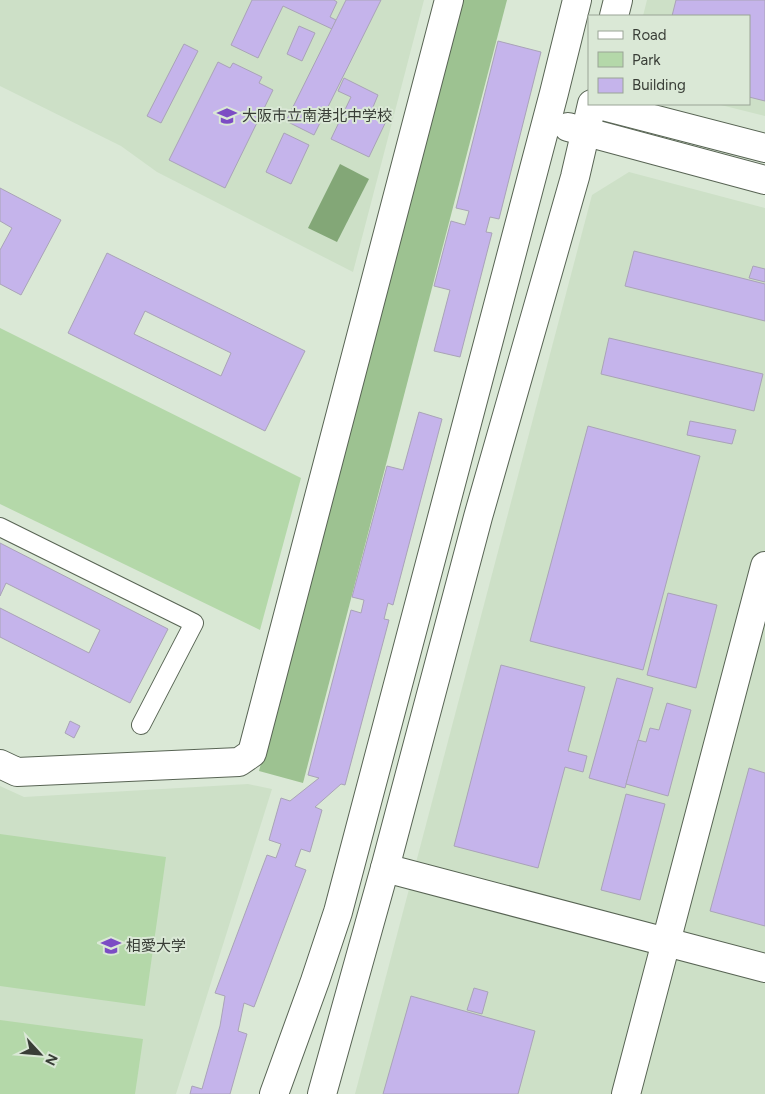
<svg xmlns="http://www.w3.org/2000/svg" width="765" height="1094" viewBox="0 0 765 1094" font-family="Figtree,'Noto Sans JP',sans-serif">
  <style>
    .built { fill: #cde0c7 }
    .green { fill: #b4d8a9 }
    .forest { fill: #9dc291 }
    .water { fill: #83a777 }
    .building { fill: #c5b4eb; stroke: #a9a3b7; fill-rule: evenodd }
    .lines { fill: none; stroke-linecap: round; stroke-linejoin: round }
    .pedestrian-casing { stroke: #586454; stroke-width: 20 }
    .tertiary-casing { stroke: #586454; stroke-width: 30 }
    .pedestrian { stroke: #fff; stroke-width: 18 }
    .tertiary { stroke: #fff; stroke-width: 28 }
    .labels { text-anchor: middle; stroke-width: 4; stroke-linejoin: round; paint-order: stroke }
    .poi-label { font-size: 15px; fill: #393e37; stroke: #dae8d6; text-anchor: start }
  </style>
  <rect width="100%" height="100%" fill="#dae8d6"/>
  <g class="built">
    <path d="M0,0H424L353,272L157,172L121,146L0,86Z"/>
    <path d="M647,0H765V116L717,104H749V16H643Z"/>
    <path d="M629,172L765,208V1094H355L592,195Z"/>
    <path d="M248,784L272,789L176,1094H0V786L24,797Z"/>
  </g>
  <g class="green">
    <path d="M0,328L301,478L260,630L0,504Z"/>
    <path d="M0,834L166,857L145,1006L0,986Z"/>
    <path d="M0,1020L143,1039L135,1094H0Z"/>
  </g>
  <path class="forest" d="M463,0H507L303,783L259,771Z"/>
  <path class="water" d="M340,164L369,179L337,242L308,228Z"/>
  <g class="building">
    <path d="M252,0H334L337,2L330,17L336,20L332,29L283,6L258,58L231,45Z"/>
    <path d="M346,0H381L314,135L286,121Z"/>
    <path d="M676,0H765V101L749,97V16H672Z"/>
    <path d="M299,26L315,33L302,61L287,54Z"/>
    <path d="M498,41L541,52L499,219L490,217L486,232L492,233L460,357L434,351L450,290L434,286L451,221L465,225L469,211L456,208Z"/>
    <path d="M184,44L198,51L161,123L147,116Z"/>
    <path d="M218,62L230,68L233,63L262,77L259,83L273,90L225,188L169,160Z"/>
    <path d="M344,78L378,95L373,107L389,115L369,157L331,139L351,97L338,91Z"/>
    <path d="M284,133L309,145L291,184L266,172Z"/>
    <path d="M0,188L61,220L21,295L0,284V250L12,228L0,221Z"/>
    <path d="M634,251L765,284V321L625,286Z"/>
    <path d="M107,253L305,351L265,431L68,333ZM145,311L231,353L221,376L134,334Z"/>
    <path d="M753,266L765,269V282L749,278Z"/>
    <path d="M609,338L763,374L754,411L601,374Z"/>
    <path d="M419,412L442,419L393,605L388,603L384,619L389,620L345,785L341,784L315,807L322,810L310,852L301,849L295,866L306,870L254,1007L244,1003L238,1031L247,1034L230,1094H190L192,1086L202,1089L220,1026L225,996L215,993L267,855L276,858L281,844L269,840L281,798L290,801L319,778L308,775L351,610L361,613L364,600L352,597L387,466L403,470Z"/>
    <path d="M690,421L736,430L732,444L687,435Z"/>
    <path d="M588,426L700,456L643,670L530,641Z"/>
    <path d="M0,543L168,629L130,703L0,637V608L89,653L100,630L6,583L0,596Z"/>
    <path d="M668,593L717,605L696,688L647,675Z"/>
    <path d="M501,665L585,687L568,751L587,756L583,772L565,767L538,868L454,846Z"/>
    <path d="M617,678L653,688L625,788L589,778Z"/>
    <path d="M667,703L691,710L668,796L626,784L638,740L646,742L650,728L659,730Z"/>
    <path d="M70,721L80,726L74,738L65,733Z"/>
    <path d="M749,768L765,773V926L710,911Z"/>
    <path d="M626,794L665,804L640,900L601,890Z"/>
    <path d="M474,988L488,992L482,1014L467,1010Z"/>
    <path d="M411,996L535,1031L518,1094H383Z"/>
  </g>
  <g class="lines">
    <defs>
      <path id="pedestrian" d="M0,527L194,623L141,725"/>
      <g id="tertiary">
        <path d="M614,16L618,0"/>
        <path d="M595,104L765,148"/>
        <path d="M568,127L765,180"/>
        <path d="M0,764L17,772L239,762L252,753L449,0"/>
        <path d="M385,868L765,968"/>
        <path d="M274,1094L315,981L338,912L554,93L577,0"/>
        <path d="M322,1094L385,868L478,517L575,177L592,104"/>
        <path d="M626,1094L765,566"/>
      </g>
    </defs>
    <use href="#pedestrian" class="pedestrian-casing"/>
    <use href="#tertiary" class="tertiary-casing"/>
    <use href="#pedestrian" class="pedestrian"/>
    <use href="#tertiary" class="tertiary"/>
  </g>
  <defs>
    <symbol id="school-bare" viewBox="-9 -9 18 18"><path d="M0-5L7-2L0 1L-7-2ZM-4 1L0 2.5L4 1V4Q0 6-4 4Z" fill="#7c4cc4" stroke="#dae8d6" stroke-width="2.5" paint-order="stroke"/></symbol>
    <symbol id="university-bare" viewBox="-9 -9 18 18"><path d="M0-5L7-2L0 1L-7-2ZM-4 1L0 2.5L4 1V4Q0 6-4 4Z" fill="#7c4cc4" stroke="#dae8d6" stroke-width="2.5" paint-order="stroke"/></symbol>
  </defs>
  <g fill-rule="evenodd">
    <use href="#school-bare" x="213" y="102" width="28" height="28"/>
    <use href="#university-bare" x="97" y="932" width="28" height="28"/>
  </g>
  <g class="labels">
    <g class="poi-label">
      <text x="242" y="121">大阪市立南港北中学校</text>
      <text x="126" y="951">相愛大学</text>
    </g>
  </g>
  <rect x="588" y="15" width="162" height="90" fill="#dae8d6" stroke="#9aa496"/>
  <rect x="598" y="31" width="25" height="8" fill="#ffffff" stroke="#9aa496"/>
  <text x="632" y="40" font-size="15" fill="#393e37">Road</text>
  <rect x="598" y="52" width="25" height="15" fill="#b4d8a9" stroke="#9aa496"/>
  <text x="632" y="65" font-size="15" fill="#393e37">Park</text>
  <rect x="598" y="78" width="25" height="15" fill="#c5b4eb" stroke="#9aa496"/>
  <text x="632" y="90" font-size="15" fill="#393e37">Building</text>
  <g transform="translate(40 1054) rotate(116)" stroke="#dae8d6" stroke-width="4" paint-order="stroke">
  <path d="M0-4L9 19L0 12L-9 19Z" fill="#393e37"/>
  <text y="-8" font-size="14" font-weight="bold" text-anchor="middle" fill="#393e37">N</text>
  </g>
</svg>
